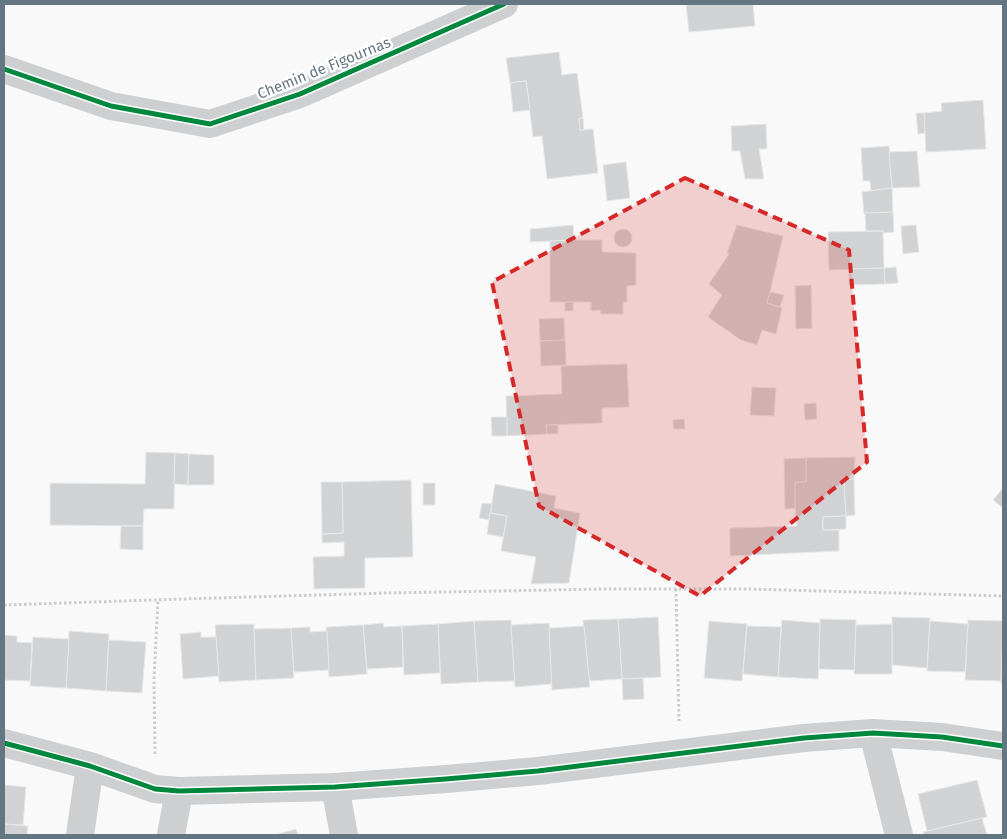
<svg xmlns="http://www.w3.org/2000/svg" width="1007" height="839" viewBox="0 0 1007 839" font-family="'Fira Sans',sans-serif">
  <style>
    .building { fill: #d0d2d3; stroke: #e8e8e8 }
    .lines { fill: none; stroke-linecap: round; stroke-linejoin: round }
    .path { stroke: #cbcccd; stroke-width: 3; stroke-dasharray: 2.5 2.5; stroke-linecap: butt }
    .minor { stroke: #cecfd0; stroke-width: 28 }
    .cycleway-casing { stroke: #fff; stroke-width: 8 }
    .cycleway { stroke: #00873e; stroke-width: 5 }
    .marked { fill: #d62828; fill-opacity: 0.2; stroke: #d62828; stroke-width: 4; stroke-dasharray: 10 6; stroke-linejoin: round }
    .labels { text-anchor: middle; stroke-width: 5; stroke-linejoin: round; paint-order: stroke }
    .street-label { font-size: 15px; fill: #657683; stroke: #fff }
  </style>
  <rect width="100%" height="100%" fill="#f9f9f9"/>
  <g class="building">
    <path d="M686,4H753L755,26L689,32Z"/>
    <path d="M559,52L562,75L577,73L583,118L579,119L580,130L593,129L598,173L547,179L542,136L533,137L526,81L510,83L506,58Z"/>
    <path d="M526,81L530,110L513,112L510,83Z"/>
    <path d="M983,100L986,149L926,152L924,113L942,111L941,103Z"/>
    <path d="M916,113H924L925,133L918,134Z"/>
    <path d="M583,118L584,130H580L579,119Z"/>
    <path d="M766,124L767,149H759L764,179H745L740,151H732L731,126Z"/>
    <path d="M889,146L892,188L871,191L870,181H863L861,148Z"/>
    <path d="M917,151L920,187L892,188L889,152Z"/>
    <path d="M626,162L630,198L607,201L603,165Z"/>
    <path d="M892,188L893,212L864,214L862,192Z"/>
    <path d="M893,212L894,232L883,233V231H866L865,213Z"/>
    <path d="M573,225L574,240L530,242V229Z"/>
    <path d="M737,225L783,236L770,292L767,303L782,308L776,334L762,330L757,345L741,340L708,317L722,295L709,284L729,254L727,253Z"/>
    <path d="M916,225L919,252L903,254L901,226Z"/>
    <circle cx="623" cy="238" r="9"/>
    <path d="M883,231L884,268L829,270L828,232Z"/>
    <path d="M574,240H602V252L636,253V285L627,286V302H623V314H601L600,310L591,311V302H550V241Z"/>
    <path d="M896,267L898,283L885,284L884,268Z"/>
    <path d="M884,268L885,284L849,285V269Z"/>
    <path d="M811,285L812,328L796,329L795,286Z"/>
    <path d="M770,292L784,295L780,307L767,303Z"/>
    <rect x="565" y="302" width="8" height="9"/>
    <path d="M564,318L565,340L540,341L539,319Z"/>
    <path d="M565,340L566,365L541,366L540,341Z"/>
    <path d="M627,364L629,407L602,408V423L546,425L547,434L507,436L506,396L562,394L561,366Z"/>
    <path d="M752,387L776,388L774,416L750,415Z"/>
    <path d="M816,403L817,419L805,420L804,404Z"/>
    <path d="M491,417H507V436H492Z"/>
    <path d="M684,419L685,429H674L673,420Z"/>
    <path d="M546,425H558V434H547Z"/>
    <path d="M146,452L175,453L174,509H144L143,526L50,525V483L145,484Z"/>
    <path d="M175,453L189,454L188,485L174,484Z"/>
    <path d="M189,454L214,455V485H188Z"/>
    <path d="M855,457L854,479L844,480L846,516L823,517V530H839V551L730,556V528L797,526L795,508V482H806V458Z"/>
    <path d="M806,458V482H795V508L785,509L784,459Z"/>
    <path d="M854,479L855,515L846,516L844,480Z"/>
    <path d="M411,480L413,557L365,558V588L314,589L313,557L344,556V542L322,543V534L343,533L342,482Z"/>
    <path d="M321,482H342L343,533L322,534Z"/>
    <rect x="423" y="483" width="12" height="22"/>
    <path d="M495,484L556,496L554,508L580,513L569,583L531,584L536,557L501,551L507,516L490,513Z"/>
    <path d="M1003,488V508L993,500Z"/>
    <path d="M482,503L492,504L489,520L479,518Z"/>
    <path d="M490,513L507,516L503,537L487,534Z"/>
    <path d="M846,516V529L823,530V517Z"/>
    <path d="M121,526H143V550L120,549Z"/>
    <path d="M658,617L661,677L622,679L618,619Z"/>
    <path d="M892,617L930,618L927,668L892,665Z"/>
    <path d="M618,619L622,679L589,681L583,620Z"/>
    <path d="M820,619L856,620L855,670L819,669Z"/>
    <path d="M511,620L515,681L478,682L474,621Z"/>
    <path d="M782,620L820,623L818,679L778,677Z"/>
    <path d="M968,620L1003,621L1001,681L965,680Z"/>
    <path d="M474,621L478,682L441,684L438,624Z"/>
    <path d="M709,621L747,624L742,681L704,678Z"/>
    <path d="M930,621L968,624L965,672L927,671Z"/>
    <path d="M383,623L384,627L402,626L403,667L367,669L363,625Z"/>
    <path d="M549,623L552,684L515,687L511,625Z"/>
    <path d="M254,624L256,680L219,682L215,625Z"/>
    <path d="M438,624L440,673L404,675L402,626Z"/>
    <path d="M892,624V674H854L856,625Z"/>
    <path d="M363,625L367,674L329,677L326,627Z"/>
    <path d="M584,626L590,687L552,690L549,628Z"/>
    <path d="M747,626L781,627L778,677L743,674Z"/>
    <path d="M310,627V632L327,631L329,670L294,672L291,628Z"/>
    <path d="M291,628L294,678L256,680L254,629Z"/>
    <path d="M69,631L109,634L106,691L66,688Z"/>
    <path d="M201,632V637H216L219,676L183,679L180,634Z"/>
    <path d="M4,635L17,636V642L32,643L30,681L4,680Z"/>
    <path d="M33,637L69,639L66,688L30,686Z"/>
    <path d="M109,640L146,642L142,693L106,691Z"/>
    <path d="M1003,645V685H1002L1001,681Z"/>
    <path d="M643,678L644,699L623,700L622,679Z"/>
    <path d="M977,780L987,817L927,831L918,794Z"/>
    <path d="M4,785L26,787L23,825L4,824Z"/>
    <path d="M982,818L987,835H924L923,832Z"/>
    <path d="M4,824L28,826L27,835H4Z"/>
    <path d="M296,829L298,835H275Z"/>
  </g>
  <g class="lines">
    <g class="path">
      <path d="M676,589L679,721"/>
      <path d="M4,605L215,598L388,593L605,589H747L1003,596"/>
      <path d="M155,754L154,679L158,600"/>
    </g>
    <g class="minor">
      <path d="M4,69L111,106L210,124L300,94L504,4"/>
      <path d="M873,733L899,835"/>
      <path d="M4,743L90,766L155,789L179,791L335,787L446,779L538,771L804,738L873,733L942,737L1003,746"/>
      <path d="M335,787L344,835"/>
      <path d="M80,835L90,766"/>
      <path d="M171,835L179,791"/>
    </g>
    <defs>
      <g id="cycleway">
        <path d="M4,69L111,106L210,124L300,94L504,4"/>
        <path d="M4,743L90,766L155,789L179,791L335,787L446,779L538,771L804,738L873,733L942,737L1003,746"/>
      </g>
    </defs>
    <use href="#cycleway" class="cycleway-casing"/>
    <use href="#cycleway" class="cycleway"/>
  </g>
  <path class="marked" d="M685,178L849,250L867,462L700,596L539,506L492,282Z"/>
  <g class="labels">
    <g class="street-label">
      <text transform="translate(324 68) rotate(-22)" y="5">Chemin de Figournas</text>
    </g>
  </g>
  <rect width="1007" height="839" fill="none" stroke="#657683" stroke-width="10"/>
</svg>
